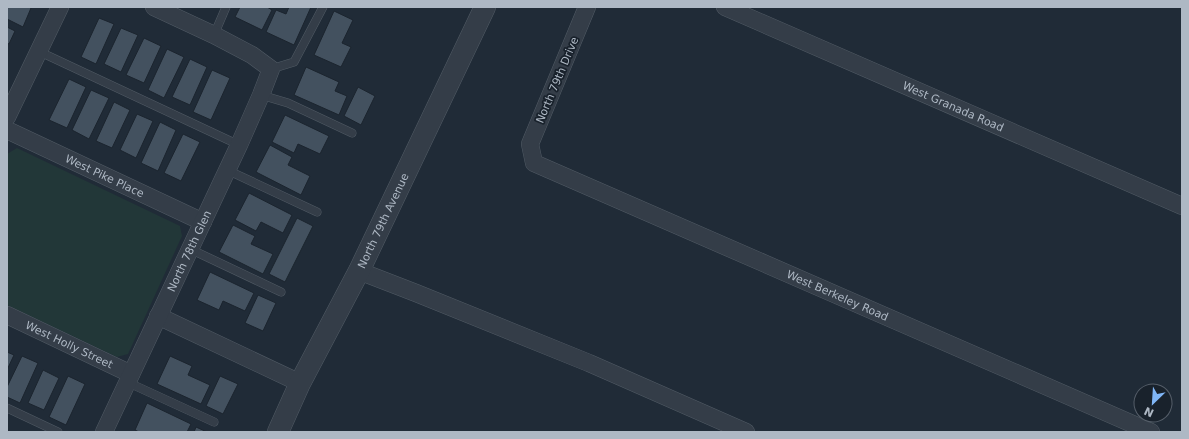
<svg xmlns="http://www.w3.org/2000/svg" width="1189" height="439" viewBox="0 0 1189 439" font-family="'DejaVu Sans',sans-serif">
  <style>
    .green { fill: #223738 }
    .building { fill: #43515f; stroke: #1b242e }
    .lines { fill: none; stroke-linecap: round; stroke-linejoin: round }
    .service-casing { stroke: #515b65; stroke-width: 9 }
    .minor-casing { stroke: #515b65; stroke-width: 18 }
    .tertiary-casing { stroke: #515b65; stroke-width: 22 }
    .service { stroke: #343d48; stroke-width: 8 }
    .minor { stroke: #343d48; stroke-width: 17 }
    .tertiary { stroke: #343d48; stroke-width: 21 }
    .labels { text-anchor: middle; stroke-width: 3.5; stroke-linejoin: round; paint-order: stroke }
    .street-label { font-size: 11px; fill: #aeb8c4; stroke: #19222c }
  </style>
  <rect width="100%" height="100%" fill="#202b37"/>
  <path class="green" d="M17,148L180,226L182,236L128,354L117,357L7,305V154Z"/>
  <g class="building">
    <path d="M7,7H29L31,8L23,27L7,19Z"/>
    <path d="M240,7H267L272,10L262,30L235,17Z"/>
    <path d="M289,7H311L294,45L266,32L276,10L286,14Z"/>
    <path d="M334,11L353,20L342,43L351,47L341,67L314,55Z"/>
    <path d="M99,18L114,24L96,64L81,57Z"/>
    <path d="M7,27L15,31L9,44L7,43Z"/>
    <path d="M121,28L138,35L121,72L104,64Z"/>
    <path d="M144,38L161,46L144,83L126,75Z"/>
    <path d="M167,49L184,57L164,98L148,90Z"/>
    <path d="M190,59L207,67L190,105L172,97Z"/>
    <path d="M306,67L339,82L335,91L347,96L339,115L294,95Z"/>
    <path d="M212,70L230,78L211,120L193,112Z"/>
    <path d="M69,79L86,87L67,128L49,120Z"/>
    <path d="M358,87L375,96L361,125L344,116Z"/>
    <path d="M91,90L109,98L89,139L72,130Z"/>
    <path d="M114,102L130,110L112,148L96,141Z"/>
    <path d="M137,114L153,121L136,158L120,150Z"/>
    <path d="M285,115L329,136L320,154L298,144L294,153L272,142Z"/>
    <path d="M160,122L176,130L158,171L141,163Z"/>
    <path d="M183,134L200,142L181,181L164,173Z"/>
    <path d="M270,145L292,157L288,165L310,176L301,195L256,172Z"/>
    <path d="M249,193L292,215L283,233L261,222L256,231L235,220Z"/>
    <path d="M297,218L313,226L285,282L269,274Z"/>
    <path d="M233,225L255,236L251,244L273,254L263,274L219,252Z"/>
    <path d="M210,272L254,293L245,311L223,301L219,310L197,300Z"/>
    <path d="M258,295L276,303L263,331L245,323Z"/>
    <path d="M7,352L14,355L7,370Z"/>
    <path d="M22,356L38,363L20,403L7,397V387Z"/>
    <path d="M170,356L192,366L188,375L210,385L201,404L157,384Z"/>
    <path d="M43,370L59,378L44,410L28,403Z"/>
    <path d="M68,376L85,384L66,425L49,417Z"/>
    <path d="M220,376L238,384L223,414L206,406Z"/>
    <path d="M147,403L191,424L187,432H139L135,430Z"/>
    <path d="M196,427L207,432H194Z"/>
  </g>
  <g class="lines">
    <defs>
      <g id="service">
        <path d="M214,35L226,7"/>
        <path d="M38,51L239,145"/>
        <path d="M271,69L294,62L323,7"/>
        <path d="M261,95L288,103L352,133"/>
        <path d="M227,170L317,212"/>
        <path d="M190,249L281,292"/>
        <path d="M127,382L214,422"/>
        <path d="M7,408L58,432"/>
      </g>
      <g id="minor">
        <path id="s1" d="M587,7L530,144L534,163L1151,432"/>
        <path id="s2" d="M725,7L1182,206"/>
        <path d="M7,117L60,7"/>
        <path id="s3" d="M7,130L203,222"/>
        <path d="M359,271L416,293L589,363L746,432"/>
        <path id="s4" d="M7,315L131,374"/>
        <path d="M158,316L300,383"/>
        <path id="s5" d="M104,432L239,145L261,95L271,69L252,55L214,35L154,7"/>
      </g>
      <g id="tertiary">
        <path id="s6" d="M278,432L300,383L359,271L485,7"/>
      </g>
    </defs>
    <use href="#service" class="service-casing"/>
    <use href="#minor" class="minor-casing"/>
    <use href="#tertiary" class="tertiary-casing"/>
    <use href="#service" class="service"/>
    <use href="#minor" class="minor"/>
    <use href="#tertiary" class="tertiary"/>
  </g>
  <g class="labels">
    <g class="street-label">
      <text transform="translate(557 80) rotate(-67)" y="4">North 79th Drive</text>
      <text dy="4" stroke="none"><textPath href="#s2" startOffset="249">West Granada Road</textPath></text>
      <text dy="4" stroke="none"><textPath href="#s3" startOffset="108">West Pike Place</textPath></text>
      <text dy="4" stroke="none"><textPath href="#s6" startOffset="236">North 79th Avenue</textPath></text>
      <text dy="4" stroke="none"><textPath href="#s5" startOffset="200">North 78th Glen</textPath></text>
      <text dy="4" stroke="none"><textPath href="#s1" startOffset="499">West Berkeley Road</textPath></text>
      <text dy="4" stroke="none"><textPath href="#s4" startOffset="69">West Holly Street</textPath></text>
    </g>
  </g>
  <rect width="1189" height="439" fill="none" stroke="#aeb8c4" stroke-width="16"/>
  <g transform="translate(1153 403) rotate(205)"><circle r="19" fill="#19222c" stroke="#555e69"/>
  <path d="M0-3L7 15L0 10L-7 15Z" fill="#80b6f7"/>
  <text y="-6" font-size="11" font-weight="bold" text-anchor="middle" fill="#aeb8c4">N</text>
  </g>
</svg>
